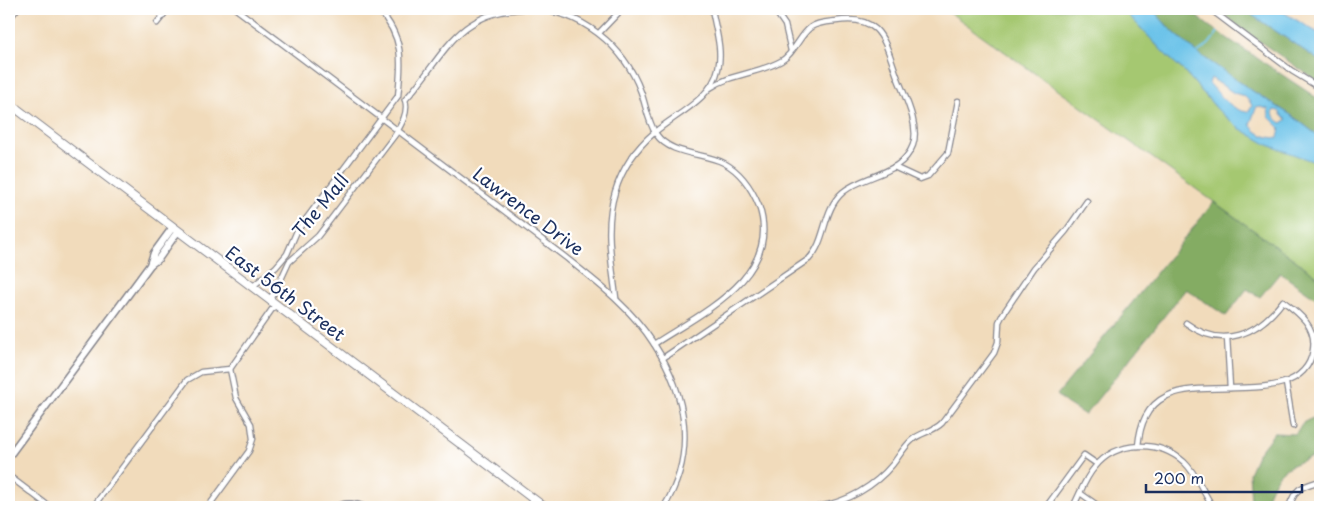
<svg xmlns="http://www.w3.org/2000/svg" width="1329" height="516" viewBox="0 0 1329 516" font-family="'Playpen Sans',sans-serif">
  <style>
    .green { fill: #a5c871; stroke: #607c68 }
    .forest { fill: #84ac63; stroke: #506e60 }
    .water { fill: #6cc3e9; stroke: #4479a4; fill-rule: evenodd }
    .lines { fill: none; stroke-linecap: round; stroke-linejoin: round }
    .stream { stroke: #6cc3e9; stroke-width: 2 }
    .street-casing { stroke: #86858c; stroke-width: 7 }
    .secondary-casing { stroke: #86858c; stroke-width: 9 }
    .primary-casing { stroke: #86858c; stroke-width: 10 }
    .street { stroke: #fff; stroke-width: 4.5 }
    .secondary { stroke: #fff; stroke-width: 6 }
    .primary { stroke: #fff; stroke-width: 8 }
    .labels { text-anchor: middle; stroke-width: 4.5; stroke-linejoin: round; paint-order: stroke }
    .street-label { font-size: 18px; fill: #1b2f5e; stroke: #fff }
  </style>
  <rect width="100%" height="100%" fill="#fff"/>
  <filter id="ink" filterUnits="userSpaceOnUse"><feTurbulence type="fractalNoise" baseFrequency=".02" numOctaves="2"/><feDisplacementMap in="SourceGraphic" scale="10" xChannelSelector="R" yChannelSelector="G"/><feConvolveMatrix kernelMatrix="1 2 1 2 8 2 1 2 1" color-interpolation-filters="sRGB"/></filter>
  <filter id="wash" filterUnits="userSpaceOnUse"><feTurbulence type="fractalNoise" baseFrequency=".0096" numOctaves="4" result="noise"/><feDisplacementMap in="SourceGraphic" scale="20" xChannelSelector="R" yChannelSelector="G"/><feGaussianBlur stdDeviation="1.12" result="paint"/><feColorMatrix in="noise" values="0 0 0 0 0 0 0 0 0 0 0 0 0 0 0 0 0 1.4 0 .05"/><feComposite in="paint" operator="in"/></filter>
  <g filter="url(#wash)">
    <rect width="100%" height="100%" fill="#f1dbbb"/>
    <path class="green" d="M945,9H1123L1165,54L1185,72L1218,110L1239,128L1320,164V278Z"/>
    <g class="forest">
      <path d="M1152,9H1187L1209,26L1320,100V137L1291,115L1254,92L1196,52L1170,29Z"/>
      <path d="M1218,9H1243L1320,61V83L1243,30Z"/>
      <path d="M1214,202L1320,278V301L1280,273L1260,297L1247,289L1226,316L1186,289L1085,415L1066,403L1057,395Z"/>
      <path d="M1320,412V454C1284,468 1277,467 1264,506L1251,501L1249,473L1257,455L1274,433L1295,434L1304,422L1317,416Z"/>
    </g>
    <g class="water">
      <path d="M1123,9H1152L1170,29L1196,52L1254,92L1291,115L1320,137V164L1268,145L1239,128L1218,110L1185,72L1165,54ZM1211,78L1234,93L1244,96L1250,102L1252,106L1248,112C1232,111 1220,95 1209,83ZM1257,106L1268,109L1269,117L1280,128L1278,138C1267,138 1255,134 1250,124ZM1274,110L1279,111L1283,117L1287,119L1282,123C1277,121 1271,115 1274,110Z"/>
      <path d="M1243,9H1278L1320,34V61Z"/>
    </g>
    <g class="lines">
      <path class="stream" d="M1197,53L1209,44L1218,32"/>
    </g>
  </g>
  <g filter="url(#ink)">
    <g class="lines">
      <defs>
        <g id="street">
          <path d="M236,9C317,69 397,130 478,191C507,213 536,235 565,257C598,283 631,308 654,344C687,395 697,453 664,507"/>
          <path d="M530,9C580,10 624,45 641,92C646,106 648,122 656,134C671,156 703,152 724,163C741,172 752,189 759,206C783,276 701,313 654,344"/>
          <path d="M774,9L785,25L791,51"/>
          <path d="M1210,9L1292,71L1320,88"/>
          <path d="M9,19L17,9"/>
          <path d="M157,23L168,9"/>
          <path d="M599,33L622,9"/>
          <path d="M405,100C444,57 455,13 521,9"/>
          <path d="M894,167L920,179L928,176L948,153L958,101"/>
          <path d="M252,287L276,267L287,254L297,231L398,96C402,61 404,37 378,9"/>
          <path d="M616,298C612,263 604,227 615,192C622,169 636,148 655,132C676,114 712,99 718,69C723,50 715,27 712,9"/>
          <path d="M269,300L276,290L289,262L318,236L395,135C401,125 409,112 405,100"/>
          <path d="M1227,337L1230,388"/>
          <path d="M663,358L809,259C827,240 822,210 843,192C865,174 902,175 913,145C920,125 904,95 897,76C884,40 881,14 836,21C828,22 818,22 811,27C799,36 794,54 781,61C758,74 732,73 710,88"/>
          <path d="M230,369L275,305"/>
          <path d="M1286,383L1293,426"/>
          <path d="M1138,446C1140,425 1146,406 1167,396C1206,376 1304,409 1313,350C1317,327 1300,314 1283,301C1258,335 1222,350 1186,323"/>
          <path d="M9,476L50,507"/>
          <path d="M1080,493L1100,507"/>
          <path d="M93,507L187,380L201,372L230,369"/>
          <path d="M208,507L249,451L253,439L251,424L236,398L230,369"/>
          <path d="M334,507C345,502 354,502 365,507"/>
          <path d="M818,507C847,502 874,487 893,464C899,456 904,447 912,440C921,432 933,432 942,423L994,353L998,342L999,322L1003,314L1034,268L1066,231L1087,201"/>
          <path d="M1046,507L1084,455L1097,464"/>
          <path d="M1073,507C1080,494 1085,478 1095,467C1117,440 1159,440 1184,462C1197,474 1203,493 1213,507"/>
          <path d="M1289,507C1296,487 1301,487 1320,481"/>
        </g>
        <g id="secondary">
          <path d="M151,264L159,258L178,231"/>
          <path d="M9,456L150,265L154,253L173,227"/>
        </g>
        <path id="primary" d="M9,103L544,507"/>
      </defs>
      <use href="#street" class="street-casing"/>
      <use href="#secondary" class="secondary-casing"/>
      <use href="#primary" class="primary-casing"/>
      <use href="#street" class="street"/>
      <use href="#secondary" class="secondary"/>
      <use href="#primary" class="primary"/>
    </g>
  </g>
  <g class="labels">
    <g class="street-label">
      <text transform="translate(321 206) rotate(-50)" y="6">The Mall</text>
      <text transform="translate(528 212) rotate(37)" y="6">Lawrence Drive</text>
      <text transform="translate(285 294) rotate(37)" y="6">East 56th Street</text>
    </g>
  </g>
  <rect width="1329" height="516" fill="none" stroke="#fff" stroke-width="30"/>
  <path d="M1146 484v8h156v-8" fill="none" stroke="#1b2f5e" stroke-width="2.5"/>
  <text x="1154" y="484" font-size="15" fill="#1b2f5e" stroke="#ffffff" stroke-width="4" paint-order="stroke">200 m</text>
</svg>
